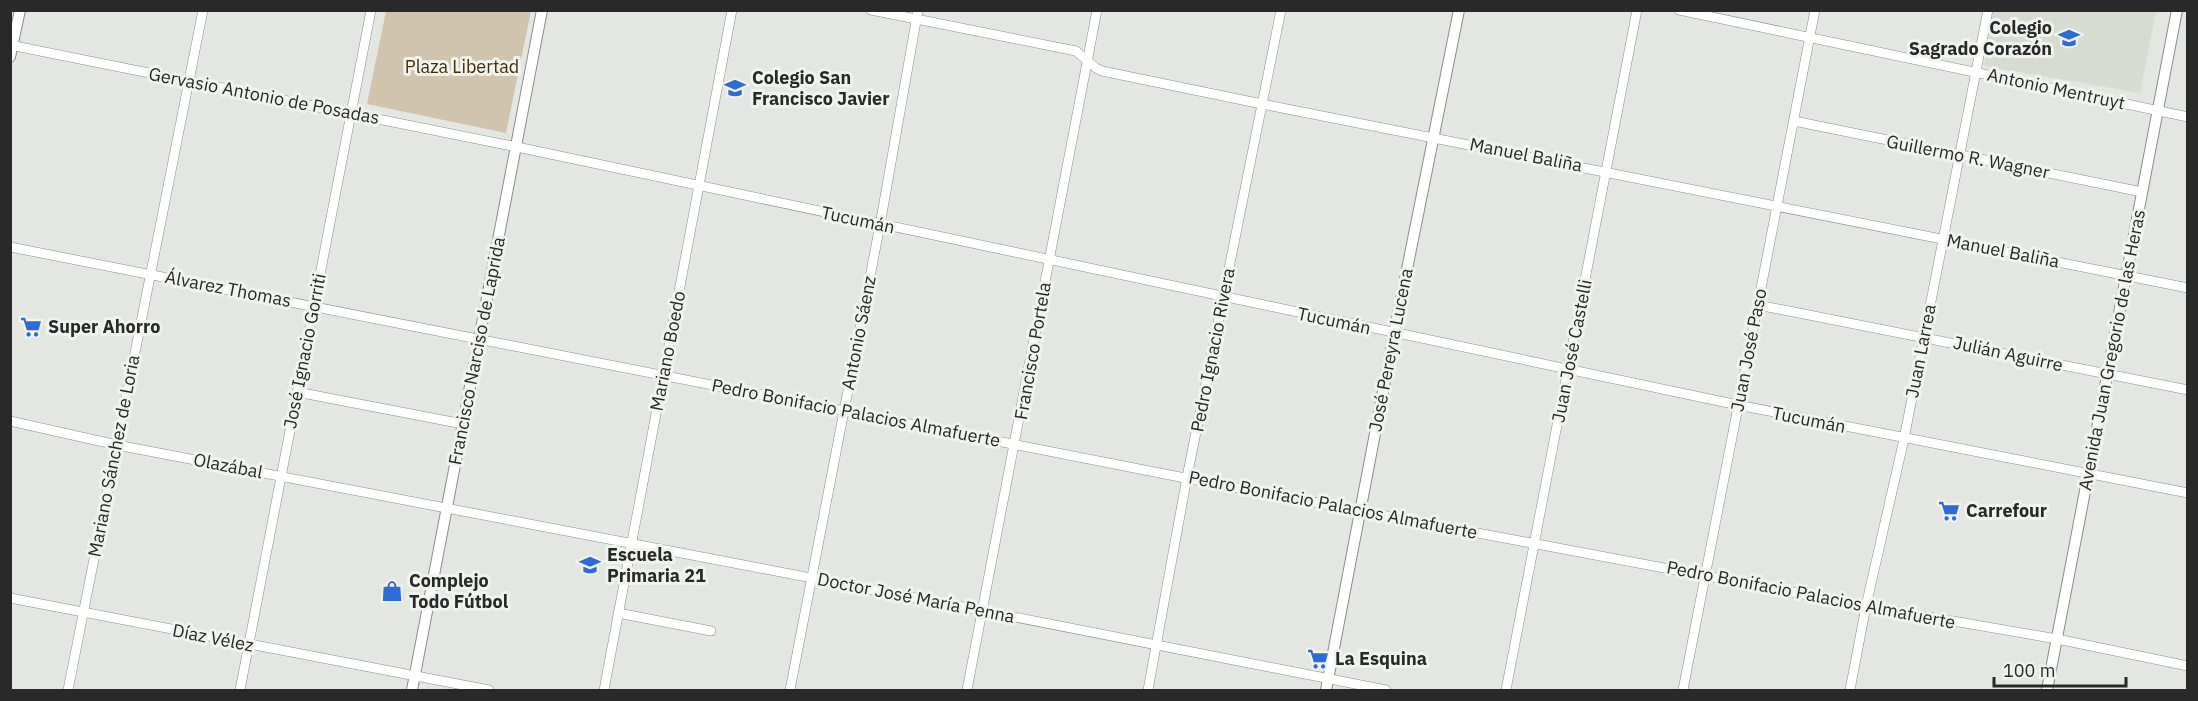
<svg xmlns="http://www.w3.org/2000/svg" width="2198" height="701" viewBox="0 0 2198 701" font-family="'IBM Plex Sans',sans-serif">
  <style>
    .built { fill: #d6dcd2 }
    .green { fill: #d1c4ae }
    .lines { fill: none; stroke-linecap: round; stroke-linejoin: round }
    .minor-casing { stroke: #8b8d8a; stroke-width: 10 }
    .tertiary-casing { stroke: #8b8d8a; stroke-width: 12 }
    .minor { stroke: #fff; stroke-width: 9 }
    .tertiary { stroke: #fff; stroke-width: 10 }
    .labels { text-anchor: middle; stroke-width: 6; stroke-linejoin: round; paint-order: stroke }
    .poi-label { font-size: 18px; font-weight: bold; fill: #282928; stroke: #f1f3ef; text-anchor: start }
    .park-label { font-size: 18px; fill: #412e0b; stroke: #f1f3ef }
    .street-label { font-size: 18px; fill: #282928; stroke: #f1f3ef }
  </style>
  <rect width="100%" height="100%" fill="#e4e6e2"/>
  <path class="built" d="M1993,11H2156L2140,93L1984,66Z"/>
  <path class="green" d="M386,11H531L506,133L367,104Z"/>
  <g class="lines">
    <defs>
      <g id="minor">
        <path d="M871,10L1076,51L1096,68L1102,71L1262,104L2188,288"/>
        <path d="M1679,10L2188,117"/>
        <path d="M10,45L517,147L1738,405L2188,493"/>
        <path d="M1794,121L2142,192"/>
        <path d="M10,247L1180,477L1866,606L2057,639L2188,666"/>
        <path d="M1758,305L2188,390"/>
        <path d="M297,392L463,424"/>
        <path d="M10,421L117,445L984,611L1386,690"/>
        <path d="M10,598L489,690"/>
        <path d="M618,613L711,631"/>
        <path d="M68,690L203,10"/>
        <path d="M240,690L371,10"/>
        <path d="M604,690L732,10"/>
        <path d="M790,690L880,225L918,10"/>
        <path d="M967,690L1097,10"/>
        <path d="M1148,690L1187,477L1281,10"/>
        <path d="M1506,690L1637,10"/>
        <path d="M1683,690L1815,10"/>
        <path d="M1850,690L1866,606L1904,439L1988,10"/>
      </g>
      <g id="tertiary">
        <path d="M10,57L20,10"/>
        <path d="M412,690L542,10"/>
        <path d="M1326,690L1394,334L1459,10"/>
        <path d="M2047,690L2177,10"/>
      </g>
    </defs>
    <use href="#minor" class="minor-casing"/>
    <use href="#tertiary" class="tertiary-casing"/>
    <use href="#minor" class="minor"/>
    <use href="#tertiary" class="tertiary"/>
  </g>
  <defs>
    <symbol id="school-bare" viewBox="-9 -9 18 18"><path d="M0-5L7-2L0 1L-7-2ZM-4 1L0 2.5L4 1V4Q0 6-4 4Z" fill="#2d6bd9" stroke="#f1f3ef" stroke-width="2.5" paint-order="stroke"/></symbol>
    <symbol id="supermarket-bare" viewBox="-9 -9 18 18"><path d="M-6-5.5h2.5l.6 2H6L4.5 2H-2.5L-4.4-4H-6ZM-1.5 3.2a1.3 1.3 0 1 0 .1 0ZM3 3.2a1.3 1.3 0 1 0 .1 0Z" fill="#2d6bd9" stroke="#f1f3ef" stroke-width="2.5" paint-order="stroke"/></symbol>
    <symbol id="shop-bare" viewBox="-9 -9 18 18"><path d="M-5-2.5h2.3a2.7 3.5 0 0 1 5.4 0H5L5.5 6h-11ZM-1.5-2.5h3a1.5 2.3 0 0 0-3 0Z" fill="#2d6bd9" stroke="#f1f3ef" stroke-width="2.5" paint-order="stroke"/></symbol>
  </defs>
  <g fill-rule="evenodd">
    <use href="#school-bare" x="2054" y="23" width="30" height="30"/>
    <use href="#school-bare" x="720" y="73" width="30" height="30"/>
    <use href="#supermarket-bare" x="16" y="312" width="30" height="30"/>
    <use href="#supermarket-bare" x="1934" y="496" width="30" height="30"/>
    <use href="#school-bare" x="575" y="550" width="30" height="30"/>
    <use href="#shop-bare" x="377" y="576" width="30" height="30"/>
    <use href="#supermarket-bare" x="1303" y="644" width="30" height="30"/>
  </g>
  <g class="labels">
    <g class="poi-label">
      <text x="2052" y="34" text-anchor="end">Colegio<tspan x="2052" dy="21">Sagrado Corazón</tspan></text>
      <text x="752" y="84">Colegio San<tspan x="752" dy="21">Francisco Javier</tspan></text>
      <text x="48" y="333">Super Ahorro</text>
      <text x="1966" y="517">Carrefour</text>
      <text x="607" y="561">Escuela<tspan x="607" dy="21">Primaria 21</tspan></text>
      <text x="409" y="587">Complejo<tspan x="409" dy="21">Todo Fútbol</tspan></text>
      <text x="1335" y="665">La Esquina</text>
    </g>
    <g class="park-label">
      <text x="462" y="73">Plaza Libertad</text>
    </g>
    <g class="street-label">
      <text transform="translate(2056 89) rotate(12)" y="6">Antonio Mentruyt</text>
      <text transform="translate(264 96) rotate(11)" y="6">Gervasio Antonio de Posadas</text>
      <text transform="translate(1526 155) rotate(11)" y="6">Manuel Baliña</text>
      <text transform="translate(1968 157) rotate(11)" y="6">Guillermo R. Wagner</text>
      <text transform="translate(858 220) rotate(12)" y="6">Tucumán</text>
      <text transform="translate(2003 251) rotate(11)" y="6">Manuel Baliña</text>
      <text transform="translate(228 289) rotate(11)" y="6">Álvarez Thomas</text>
      <text transform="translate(1334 321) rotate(12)" y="6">Tucumán</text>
      <text transform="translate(859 333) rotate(-79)" y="6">Antonio Sáenz</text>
      <text transform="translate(1213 350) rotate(-79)" y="6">Pedro Ignacio Rivera</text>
      <text transform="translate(1391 350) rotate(-79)" y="6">José Pereyra Lucena</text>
      <text transform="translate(1749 350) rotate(-79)" y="6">Juan José Paso</text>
      <text transform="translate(2112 350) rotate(-79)" y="6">Avenida Juan Gregorio de las Heras</text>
      <text transform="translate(305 351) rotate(-79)" y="6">José Ignacio Gorriti</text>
      <text transform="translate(477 351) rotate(-79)" y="6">Francisco Narciso de Laprida</text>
      <text transform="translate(668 351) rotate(-79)" y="6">Mariano Boedo</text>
      <text transform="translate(1033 351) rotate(-80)" y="6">Francisco Portela</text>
      <text transform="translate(1572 351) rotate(-79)" y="6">Juan José Castelli</text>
      <text transform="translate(1921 351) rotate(-79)" y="6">Juan Larrea</text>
      <text transform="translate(2008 354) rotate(12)" y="6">Julián Aguirre</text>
      <text transform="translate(856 413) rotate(11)" y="6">Pedro Bonifacio Palacios Almafuerte</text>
      <text transform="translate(1809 420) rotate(11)" y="6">Tucumán</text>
      <text transform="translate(114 456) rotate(-79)" y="6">Mariano Sánchez de Loria</text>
      <text transform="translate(228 466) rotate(11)" y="6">Olazábal</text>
      <text transform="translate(1333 505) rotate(11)" y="6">Pedro Bonifacio Palacios Almafuerte</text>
      <text transform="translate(1811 595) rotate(11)" y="6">Pedro Bonifacio Palacios Almafuerte</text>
      <text transform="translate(916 598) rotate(11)" y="6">Doctor José María Penna</text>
      <text transform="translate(213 638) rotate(11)" y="6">Díaz Vélez</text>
    </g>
  </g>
  <rect width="2198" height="701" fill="none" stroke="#282928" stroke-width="24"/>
  <path d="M1994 677v9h132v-9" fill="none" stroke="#282928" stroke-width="3"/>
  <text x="2003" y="677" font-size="18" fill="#282928" stroke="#f1f3ef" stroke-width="4.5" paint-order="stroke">100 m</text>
</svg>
